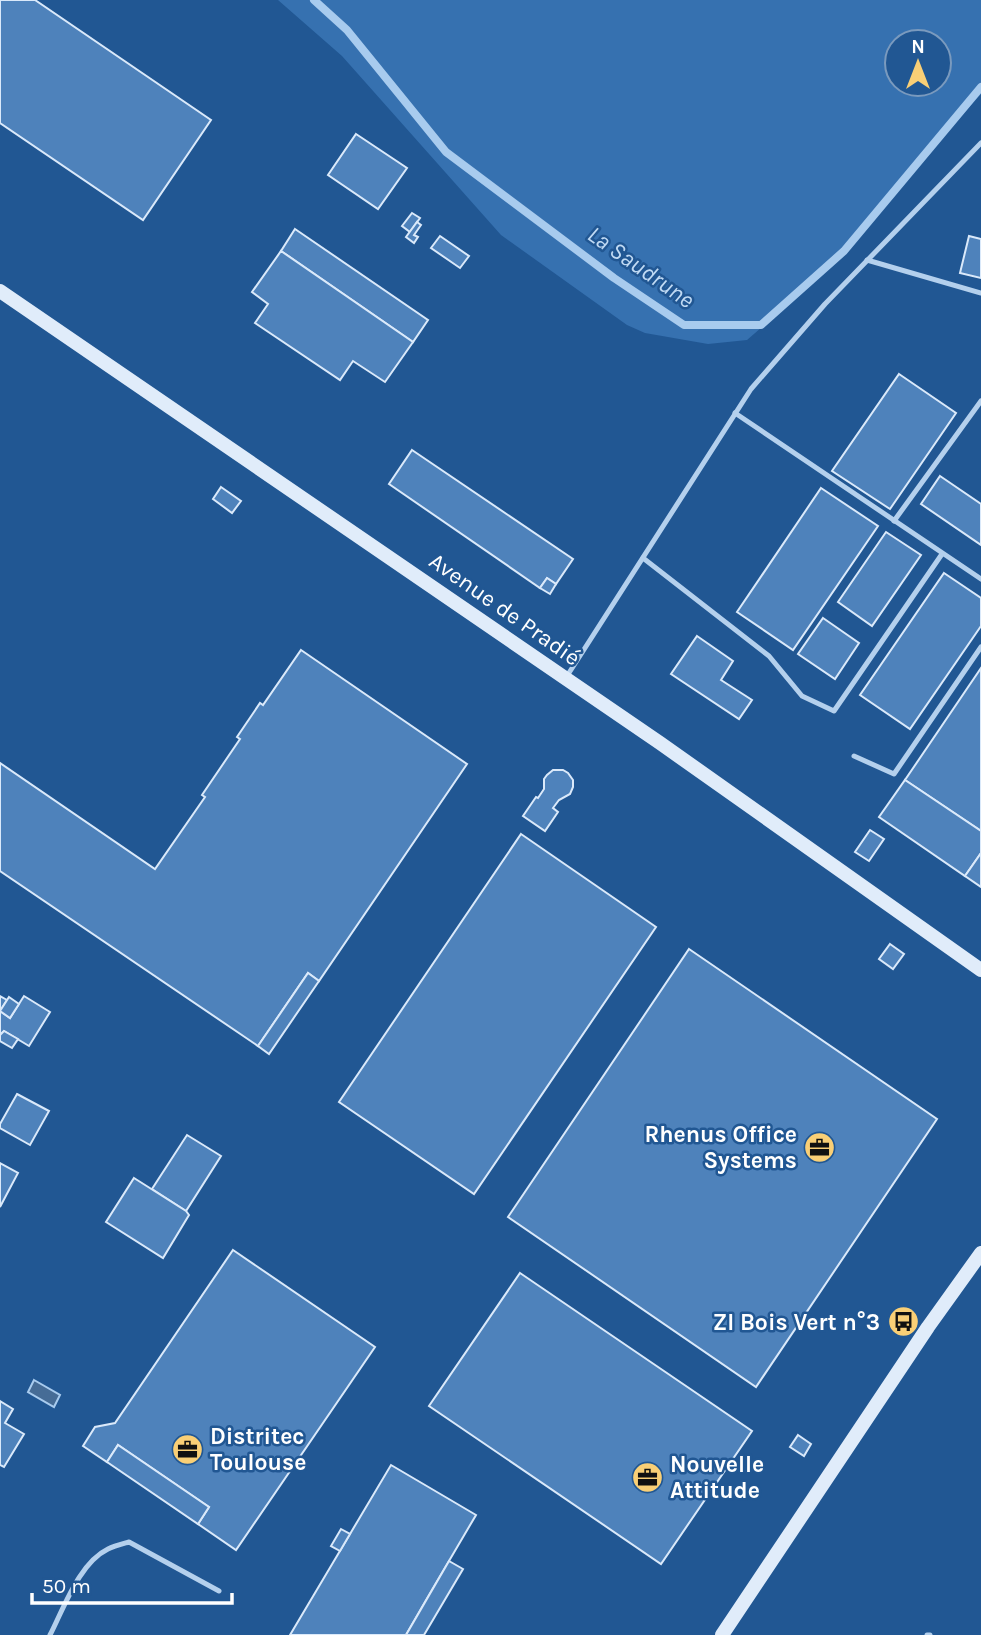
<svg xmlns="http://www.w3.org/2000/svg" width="981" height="1635" viewBox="0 0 981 1635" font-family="Karla,sans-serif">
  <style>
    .green { fill: #3671b0; fill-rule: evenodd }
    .water { fill: #466c96; stroke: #a8cbee; stroke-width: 2 }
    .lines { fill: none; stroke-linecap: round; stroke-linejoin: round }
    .stream { stroke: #a8cbee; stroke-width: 8 }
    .building { fill: #4e82bb; stroke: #dae9fa; stroke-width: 2 }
    .lane { stroke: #b4d0ed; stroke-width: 5 }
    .secondary { stroke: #e0ecfa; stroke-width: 14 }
    .labels { text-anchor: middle; stroke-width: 5; stroke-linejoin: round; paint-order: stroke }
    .street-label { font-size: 23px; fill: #fff; stroke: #215793 }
    .poi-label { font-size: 23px; font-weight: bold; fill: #fff; stroke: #215793; text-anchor: end }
    .water-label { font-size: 24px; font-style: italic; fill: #c0daf4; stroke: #215793 }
  </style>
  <rect width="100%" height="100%" fill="#215793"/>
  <path class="green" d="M278,0H981V94L811,284L747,340L708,344L645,333L627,325L501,235L342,56ZM939,42V84H897V42Z"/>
  <path class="water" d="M34,1380L60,1395L54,1407L28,1392Z"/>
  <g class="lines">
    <path class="stream" d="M314,0L347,30L446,152L614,278L684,325H761L844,251L981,87"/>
  </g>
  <g class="building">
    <path d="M0,0H35L211,120L143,220L0,123Z"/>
    <path d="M356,134L407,168L378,209L328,175Z"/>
    <path d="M412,213L420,218L410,232L402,226Z"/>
    <path d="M417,222L421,225L414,235L418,237L414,243L406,237Z"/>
    <path d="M295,229L428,320L413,342L281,251Z"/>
    <path d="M440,236L469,256L460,268L431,248Z"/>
    <path d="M969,236L981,239V278L960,273Z"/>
    <path d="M281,251L413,342L385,382L353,361L340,380L255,323L268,304L252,292Z"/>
    <path d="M899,374L956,413L890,509L832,471Z"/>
    <path d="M412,450L573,559L556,584L547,578L540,588L389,484Z"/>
    <path d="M940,476L981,504V545L921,504Z"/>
    <path d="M221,487L241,501L232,513L213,499Z"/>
    <path d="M821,488L878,526L793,650L737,612Z"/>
    <path d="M886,532L921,555L872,626L838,602Z"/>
    <path d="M944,573L981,598V626L910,729L860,695Z"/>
    <path d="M547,578L556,584L550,594L540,588Z"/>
    <path d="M823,618L859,643L835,679L798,654Z"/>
    <path d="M697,636L733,661L721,680L752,700L739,719L671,674Z"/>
    <path d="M301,650L467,764L319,981L308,973L258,1046L0,871V763L155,869L205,797L202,795L240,739L237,737L260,703L263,705Z"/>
    <path d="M981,668V831L905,780Z"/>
    <path d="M553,770H563L568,773L573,780V787L570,794L559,800L553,808L558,812L545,831L523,816L536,797L538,798L544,789V779L547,775Z"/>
    <path d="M905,780L981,831V853L965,876L879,817Z"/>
    <path d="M870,830L884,839L869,861L855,852Z"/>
    <path d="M521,834L656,927L474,1194L339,1102Z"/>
    <path d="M981,853V887L965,876Z"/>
    <path d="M890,944L904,954L893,969L879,959Z"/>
    <path d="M689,949L937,1119L756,1387L508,1217Z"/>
    <path d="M308,973L319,981L269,1054L258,1046Z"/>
    <path d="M0,996L7,1000L0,1011L10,1018L24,996L50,1012L29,1046L4,1031L1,1034L0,1033Z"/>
    <path d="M9,997L19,1004L10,1018L0,1011Z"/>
    <path d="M4,1031L18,1039L12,1048L0,1041V1033L1,1034Z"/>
    <path d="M17,1094L49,1111L30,1145L0,1128V1124Z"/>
    <path d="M187,1135L221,1156L186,1211L152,1189Z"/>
    <path d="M0,1163L18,1173L0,1207Z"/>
    <path d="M134,1178L186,1211L189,1215L163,1258L106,1222Z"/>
    <path d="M233,1250L375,1347L236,1550L198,1524L209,1507L118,1445L107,1462L83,1446L95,1427L115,1423Z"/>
    <path d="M520,1273L752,1431L661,1564L429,1406Z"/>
    <path d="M0,1401L13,1409L5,1423L24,1434L4,1467L0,1465Z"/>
    <path d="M798,1435L811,1444L804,1456L790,1447Z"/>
    <path d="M118,1445L209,1507L198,1524L107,1462Z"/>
    <path d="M391,1465L476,1515L429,1595L406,1635H290Z"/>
    <path d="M341,1529L350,1534L340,1551L331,1546Z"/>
    <path d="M449,1561L463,1569L424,1635H406Z"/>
  </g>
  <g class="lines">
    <g class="lane">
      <path d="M867,260L981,293"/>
      <path d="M735,413L981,579"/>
      <path d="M894,521L981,401"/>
      <path d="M643,558L769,656L802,696L834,711L942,554"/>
      <path d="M567,676L751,389L825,304L981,143"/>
      <path d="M854,756L894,774L981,647"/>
      <path d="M50,1635C64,1608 79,1563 108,1549C114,1546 122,1544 129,1542L219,1591"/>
      <path d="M927,1635H930"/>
    </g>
    <g class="secondary">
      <path d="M0,291L660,743L981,970"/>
      <path d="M722,1635L928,1327L981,1253"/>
    </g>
  </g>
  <defs>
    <symbol id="office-disc" viewBox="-11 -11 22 22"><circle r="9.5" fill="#f9cf76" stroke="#215793"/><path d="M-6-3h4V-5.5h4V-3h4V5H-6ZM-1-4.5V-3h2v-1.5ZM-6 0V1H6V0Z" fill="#111"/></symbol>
    <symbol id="bus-disc" viewBox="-11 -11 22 22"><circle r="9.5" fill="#f9cf76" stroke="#215793"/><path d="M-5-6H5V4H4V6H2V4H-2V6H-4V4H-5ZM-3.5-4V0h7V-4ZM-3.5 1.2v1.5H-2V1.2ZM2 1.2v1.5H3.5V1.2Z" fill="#111"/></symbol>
  </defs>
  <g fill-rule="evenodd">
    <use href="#office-disc" x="802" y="1130" width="35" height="35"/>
    <use href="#bus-disc" x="886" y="1304" width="35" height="35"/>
    <use href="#office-disc" x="170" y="1432" width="35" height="35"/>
    <use href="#office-disc" x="630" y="1460" width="35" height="35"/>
  </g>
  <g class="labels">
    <g class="street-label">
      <text transform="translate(505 609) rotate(35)" y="8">Avenue de Pradié</text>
    </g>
    <g class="poi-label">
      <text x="797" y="1142">Rhenus Office<tspan x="797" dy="26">Systems</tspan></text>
      <text x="880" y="1330">ZI Bois Vert n°3</text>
      <text x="210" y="1444" text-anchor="start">Distritec<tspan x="210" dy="26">Toulouse</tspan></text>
      <text x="670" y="1472" text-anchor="start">Nouvelle<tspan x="670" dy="26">Attitude</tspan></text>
    </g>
    <g class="water-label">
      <text transform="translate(641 267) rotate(35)" y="8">La Saudrune</text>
    </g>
  </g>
  <g transform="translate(918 63)"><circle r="33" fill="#215793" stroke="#7a9abe" stroke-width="2"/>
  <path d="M0-5L12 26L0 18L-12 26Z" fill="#f9cf76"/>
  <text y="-10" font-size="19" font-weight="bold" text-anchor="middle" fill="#ffffff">N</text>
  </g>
  <path d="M32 1593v10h200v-10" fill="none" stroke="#ffffff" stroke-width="3.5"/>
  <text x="42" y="1593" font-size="21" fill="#ffffff" stroke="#215793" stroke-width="5" paint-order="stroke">50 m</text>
</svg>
